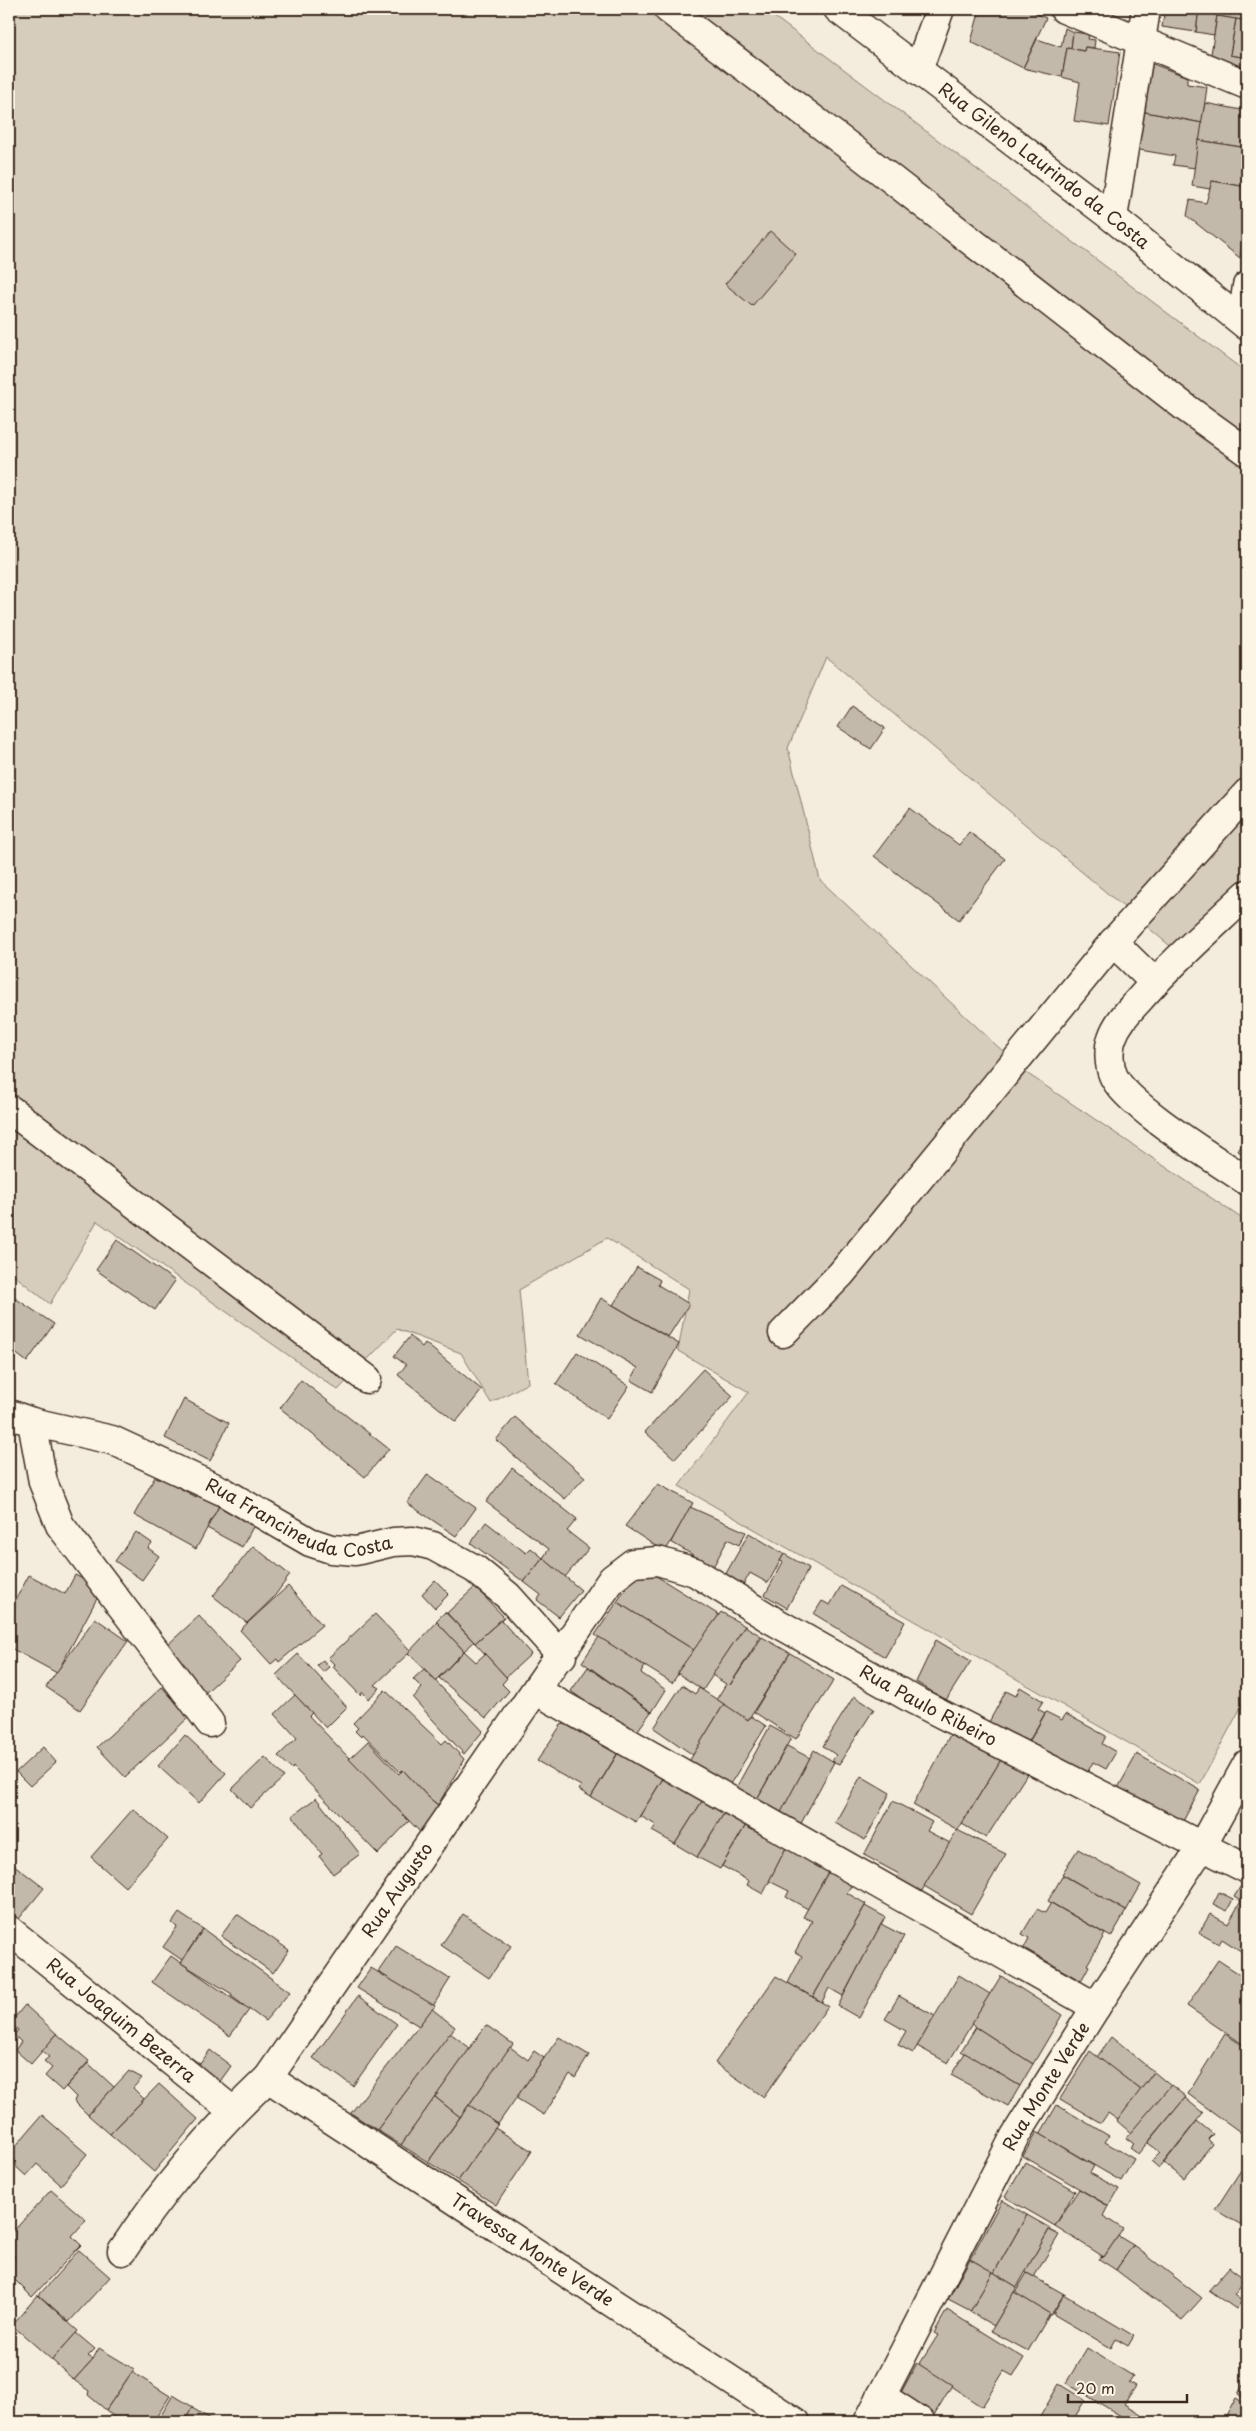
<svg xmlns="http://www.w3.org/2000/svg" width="1256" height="2431" font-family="'Playpen Sans',sans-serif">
<rect width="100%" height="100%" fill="#f4eddd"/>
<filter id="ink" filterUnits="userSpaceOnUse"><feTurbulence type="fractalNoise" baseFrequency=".02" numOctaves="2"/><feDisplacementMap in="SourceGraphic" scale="10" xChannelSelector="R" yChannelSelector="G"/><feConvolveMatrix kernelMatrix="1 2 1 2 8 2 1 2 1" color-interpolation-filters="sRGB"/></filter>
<g filter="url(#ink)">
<!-- green -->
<path fill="#d6cdbd" stroke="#887c6e" d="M9,9h755l483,364v509l-65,74 -356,-299 -38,91 32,132 205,192 222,150v474l-47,88 -521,-298 70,-94 -71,-41 11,-62 -82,-51 -88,52 9,93 -37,20 -30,-50 -64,-24 -59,61 -241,-169 -47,83 -41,-33z"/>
<!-- building -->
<g fill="#c3b9aa" stroke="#3b2a1e">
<path d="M980,9h47l19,9 -23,50 -52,-26z"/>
<path d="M1165,9h34l-3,23 -34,-5z"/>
<path d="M1199,9h19l-4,26 -18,-3z"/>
<path d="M1218,9h29v12l-30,-5z"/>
<path d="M1217,16l19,3 -6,36 17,3v11l-36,-15z"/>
<path d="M1236,19l11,2v37l-17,-3z"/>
<path d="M1065,28l8,4 -2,17 -4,-1 -5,29 -39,-9 14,-29 24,8z"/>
<path d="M1073,32l16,2 -1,5 7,1 -1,8 -9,-1 -1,4 -13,-2z"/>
<path d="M1085,47l35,5 -11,74 -35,-5 6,-39 -18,-5 5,-29 17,3z"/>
<path d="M1148,62l39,15v7l20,3 -5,36 -62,-12z"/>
<path d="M1205,103l42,8v37l-49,-8z"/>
<path d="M1140,111l62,12 -7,45 -22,-3 2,-9 -41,-7z"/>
<path d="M1198,140l49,8v39l-35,-6 -2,8 -18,-3z"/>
<path d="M1212,181l35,6v24l-7,47 -53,-42 3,-16 16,3z"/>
<path d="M770,231l26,23 -44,52 -27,-22z"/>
<path d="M852,706l33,22 -14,21 -33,-22z"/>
<path d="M910,808l49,37 10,-13 36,27 -46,61 -85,-64z"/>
<path d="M1247,1137v20l-9,-6z"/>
<path d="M117,1240l58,41 -20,29 -59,-40z"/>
<path d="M637,1267l23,13 -2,5 31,19 -21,33 -55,-32z"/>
<path d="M9,1294l45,30 -27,38 -18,-14z"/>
<path d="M601,1298l78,46 -27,48 -21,-12 7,-12 -58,-34z"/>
<path d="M410,1336l12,11 3,-4 57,47 -26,32 -58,-47 8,-10 -12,-9z"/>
<path d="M577,1352l52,34 -22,33 -51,-35z"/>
<path d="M703,1369l30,27 -58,63 -30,-27z"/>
<path d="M301,1380l88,69 -24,28 -85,-69z"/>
<path d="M184,1399l45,24 -19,38 -45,-23z"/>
<path d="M515,1417l70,60 -20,22 -69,-59z"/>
<path d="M512,1468l65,51 -10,12 22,17 -24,29 -22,-19 6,-9 -63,-47z"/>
<path d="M428,1474l48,34 -20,28 -49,-33z"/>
<path d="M156,1475l40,22 3,-4 21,11 -24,45 -62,-34z"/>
<path d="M658,1484l35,19 -28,49 -40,-26z"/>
<path d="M224,1497l35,19 -17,31 -35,-19z"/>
<path d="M690,1507l56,25 -7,13 -11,-6 -15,28 -42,-25z"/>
<path d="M486,1522l40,31 5,-5 12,10 -19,24 -53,-39z"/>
<path d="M136,1532l16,11 -4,5 11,8 -17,24 -27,-19z"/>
<path d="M749,1533l35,21 -16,29 -18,-10 -8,14 -18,-10z"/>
<path d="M253,1546l37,29 -17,23 -26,25 -34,-27z"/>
<path d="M784,1554l25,14 -22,40 -22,-13 18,-33 -3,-1z"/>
<path d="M543,1558l38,32 -22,27 -22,-17 4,-5 -17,-13z"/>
<path d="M640,1566l79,49 -25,35 -77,-48z"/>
<path d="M29,1575l36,19 10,-19 27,14 -45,84 -48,-26v-35z"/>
<path d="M435,1580l14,14 -14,14 -13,-14z"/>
<path d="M288,1586l34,39 -43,37 -2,-3 -6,5 -31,-34z"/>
<path d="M841,1586l64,36 -20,35 -71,-43 8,-13 8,4z"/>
<path d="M475,1587l29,30 -29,26 -28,-30z"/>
<path d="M617,1602l77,48 -22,33 -77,-48z"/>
<path d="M445,1612l29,30 -10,9 -28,-30z"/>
<path d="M721,1612l24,14 -42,64 -26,-17z"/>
<path d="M375,1614l36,37 -36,34 5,3 -12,11 -5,-7 -3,3 -27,-28 2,-2 -7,-7z"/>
<path d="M199,1616l41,45 -35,32 -41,-45z"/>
<path d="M95,1618l33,23 -48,69 -34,-23z"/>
<path d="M501,1620l30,34 -25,23 -31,-34z"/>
<path d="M437,1622l27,29 -28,29 -28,-27z"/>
<path d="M745,1626l16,10 -31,49 32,-48 28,16 -42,67 -32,-20 10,-16 -14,-9z"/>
<path d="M599,1637l46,29 -4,7 25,17 -14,22 -70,-50z"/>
<path d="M936,1640l35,21 -25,39 -30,-18z"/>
<path d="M464,1651l12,11 9,-8 22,24 -5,6 7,7 -23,27 -47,-40z"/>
<path d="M790,1653l44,27 -38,59 -42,-27z"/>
<path d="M298,1654l49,53 -21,21 -50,-53z"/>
<path d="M323,1660l6,7 -6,5 -6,-7z"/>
<path d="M588,1667l63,45 -18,25 -62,-46z"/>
<path d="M424,1669l59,62 -19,23 -51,-56 9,-10 -9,-9z"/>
<path d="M682,1685l13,9 4,-6 25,16 -31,51 -39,-27z"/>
<path d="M162,1687l27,30 -64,60 -28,-30z"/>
<path d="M1020,1687l23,14 -5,8 7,4 -17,30 -39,-21 17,-31 10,5z"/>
<path d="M385,1690l57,54 4,-4 18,19 -26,46 -11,-9 -24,-26 -3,2 -37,-38 -2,3 -6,-6 3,-3 -5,-5z"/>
<path d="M295,1695l17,18 -3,3 100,105 -31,33 -85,-87 -1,2 -14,-13 19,-18 -22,-24z"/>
<path d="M854,1696l20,13 -35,55 -7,-3 4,-6 -13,-9z"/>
<path d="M724,1704l24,16 3,-4 15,10 -37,60 -41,-23z"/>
<path d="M1046,1712l16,8 4,-6 40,22 -4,8 14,8 -10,17 -13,-7 -8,15 -57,-33z"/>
<path d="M565,1724l52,30 -26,43 -12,-7 2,-4 -44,-25 24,-36z"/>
<path d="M770,1726l21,12 -39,70 -21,-11z"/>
<path d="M951,1733l50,27 -43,70 -45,-25z"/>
<path d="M185,1735l41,38 -27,30 -41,-37z"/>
<path d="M368,1741l31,33 4,-4 24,26 13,11 -20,25 -71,-73z"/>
<path d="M787,1746l23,12 -33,63 -25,-13z"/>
<path d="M43,1747l13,15 -26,24 -14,-14z"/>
<path d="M620,1750l47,22 -31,50 -45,-25z"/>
<path d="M814,1750l20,12 -36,67 -20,-11z"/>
<path d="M1137,1754l63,36 -23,42 -63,-37z"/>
<path d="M265,1757l19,20 -34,31 -18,-19z"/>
<path d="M1002,1758l25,16 -41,64 -24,-14z"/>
<path d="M667,1772l39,23 -31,49 -23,-13 4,-6 -16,-9z"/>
<path d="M861,1776l29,17 -25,47 -30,-17z"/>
<path d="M706,1795l20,15 -29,47 -22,-13z"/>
<path d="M316,1798l44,56 -27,20 -14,-18 3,-2 -30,-38z"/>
<path d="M893,1801l39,21 -5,9 23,12 -30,51 -25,-12 4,-8 -35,-19z"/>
<path d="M133,1809l35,30 -43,48 -34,-30z"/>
<path d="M726,1810l21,13 -27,46 -23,-12z"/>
<path d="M746,1825l40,23 -23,46 -16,-9 2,-4 -27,-15z"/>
<path d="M957,1830l49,24 -35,60 -47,-28z"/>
<path d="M788,1844l42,24 -22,41 -22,-12 3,-6 -20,-10z"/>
<path d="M1078,1849l63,36 -15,26 -64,-37z"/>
<path d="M9,1861l35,27 -26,32 -9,-7z"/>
<path d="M831,1867l23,13 -7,13 19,11 -53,93 -25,-14 14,-27 -7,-4 17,-31 -9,-4z"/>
<path d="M1063,1875l63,36 -15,26 -63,-36z"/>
<path d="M1240,1887l7,5v63l-25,-16 -3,5 -20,-11 11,-19 18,10 13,-23 -7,-4z"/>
<path d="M1219,1892l14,7 -6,12 -14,-7z"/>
<path d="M1051,1903l54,31 -18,31 2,1 -8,15 -57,-33 5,-10 -7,-4 15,-25 8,4z"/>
<path d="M865,1906l20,11 -42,79 -14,-8 -7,14 -9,-5z"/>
<path d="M179,1913l24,16 -21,31 -19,-13 14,-20 -5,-4z"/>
<path d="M237,1914l52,36 -16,23 -52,-37z"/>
<path d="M463,1914l48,32 -22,32 -48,-33z"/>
<path d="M881,1924l23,12 -45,82 -21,-12z"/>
<path d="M203,1929l87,63 -25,29 -34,-25 1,-2 -51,-31z"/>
<path d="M396,1946l54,33 -17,27 -55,-34z"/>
<path d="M171,1956l78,54 -19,26 -78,-54z"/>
<path d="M1218,1960l29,19v68l-60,-41z"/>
<path d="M371,1968l64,38 -16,20 -62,-38z"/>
<path d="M959,1975l31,19 -42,69 -31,-17z"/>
<path d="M776,1976l52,30 -64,91 -49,-34z"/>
<path d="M1001,1976l61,39 -29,49 -62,-40z"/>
<path d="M358,1996l39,28 -44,62 -40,-28z"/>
<path d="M899,1996l36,20 -22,37 -15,-8 8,-14 -21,-12z"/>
<path d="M25,2005l32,29 -26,30 -16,-14 6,-8 -7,-7 4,-5 -8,-7z"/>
<path d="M432,2009l23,18 -78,103 -26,-17z"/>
<path d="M486,2025l27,19 -53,73 -25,-20z"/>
<path d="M976,2027l57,37 -13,22 -59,-35z"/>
<path d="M450,2033l20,15 -69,97 -24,-15z"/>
<path d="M57,2034l32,27 -27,30 -17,-15 7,-8 -8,-7 5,-4 -7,-6z"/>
<path d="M1225,2034l22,14v89l-59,-43z"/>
<path d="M559,2037l30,18 -14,23 -5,-4 -26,41 -28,-17z"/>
<path d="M1111,2037l43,35 -13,18 -44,-33z"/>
<path d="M510,2047l18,13 6,-9 10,7 -46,66 -29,-19z"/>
<path d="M210,2050l21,16 -15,21 -32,-24 5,-7 11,8z"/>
<path d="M1090,2051l51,39 -23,30 -10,-7 -7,10 -41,-24z"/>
<path d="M965,2053l55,33 -12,20 -57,-31z"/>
<path d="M88,2063l26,24 -26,28 -14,-14 2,-4 -10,-10z"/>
<path d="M129,2071l13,7 -9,10 11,11 -34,35 -22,-19z"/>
<path d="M1154,2072l17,14 -40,47 -14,-12z"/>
<path d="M159,2084l39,35 -44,53 -44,-38z"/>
<path d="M1171,2085l15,12 -48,57 -8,-6 4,-4 -8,-6z"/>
<path d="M435,2097l25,20 -32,45 -27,-17z"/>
<path d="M1185,2098l18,15 -44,55 -8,-7 9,-9 -12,-9z"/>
<path d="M469,2105l29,19 -40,57 -30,-19z"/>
<path d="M1057,2105l52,31 -4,6 29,17 -13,22 -81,-47z"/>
<path d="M42,2115l45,39 -26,31 -24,-21 -11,12 -17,-16v-6z"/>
<path d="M1197,2121l16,13 -5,5 4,5 -28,35 -20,-16z"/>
<path d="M495,2128l37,23 -36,54 -38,-24z"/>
<path d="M1037,2132l57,34 -4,7 29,16 -10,17 -86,-50z"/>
<path d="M1025,2162l50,29 -20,35 -50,-29z"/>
<path d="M1243,2167l4,2v59l-32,-18z"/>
<path d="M1079,2189l29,17 -5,10 20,13 -19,28 -49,-31z"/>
<path d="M51,2190l35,30 -14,16 9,9 -49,52 -23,-23 5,-8 -4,-4 5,-5 -6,-5v-16z"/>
<path d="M1002,2200l25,15 -33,58 -24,-14z"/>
<path d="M1027,2215l23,13 -33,59 -23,-14z"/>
<path d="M1049,2230l10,5 -25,42 -9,-5z"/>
<path d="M1118,2236l15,9 -17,25 -17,-11 2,-3 3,1z"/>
<path d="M1133,2245l69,53 -20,22 -66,-50z"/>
<path d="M79,2250l31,27 -41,45 -30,-27z"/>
<path d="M970,2259l23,13 -22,39 -23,-12z"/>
<path d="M1229,2267l17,13 -12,15 8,6 -6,8 -27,-19z"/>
<path d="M993,2272l24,15 -23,39 -24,-14z"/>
<path d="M1027,2273l37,21 -13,21 -36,-22z"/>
<path d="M1014,2292l36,22 -22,37 -37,-20z"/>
<path d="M1064,2294l70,42 -6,10 -12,-7 -5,9 -58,-34z"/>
<path d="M38,2295l40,36 -26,29 -40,-35z"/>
<path d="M947,2310l77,48 -11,18 -9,-5 -22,36 -63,-42 19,-30 -4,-2z"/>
<path d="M76,2333l19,16 -7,7 5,3 -19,21 -22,-20z"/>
<path d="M99,2348l35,21 -28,41 -18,-15 1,-4 -15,-11 19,-21z"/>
<path d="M1087,2348l46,28 -4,6 7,4 -12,18 17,10 -5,8h-5l-65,-39z"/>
<path d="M917,2363l35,22 -21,35 -34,-20z"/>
<path d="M132,2372l38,24 -17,26h-33l-14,-12z"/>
<path d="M1245,2382l2,1v17l-9,-6z"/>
<path d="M1059,2384l26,16 -13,22h-35z"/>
<path d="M173,2395l20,12 -9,15h-27z"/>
<path d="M1236,2398l11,7v17h-24z"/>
<path d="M192,2408l24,14h-32z"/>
</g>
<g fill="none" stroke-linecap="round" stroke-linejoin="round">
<!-- minor casing -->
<g stroke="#3b2a1e" stroke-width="31">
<g id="minor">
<path d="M668,9l186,141 332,258 61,44"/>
<path id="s1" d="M838,9l275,209 134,108"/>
<path d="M1064,9l183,76"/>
<path d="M918,70l22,-61"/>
<path d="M1113,218l33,-209"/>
<path d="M1242,321l5,-35"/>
<path d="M1247,894c-37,35 -76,69 -109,107 -10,11 -21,22 -26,37 -4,11 -3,27 1,37 12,30 105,86 134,106"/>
<path d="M1113,942l41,40"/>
<path d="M9,1109l358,270"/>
<path d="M783,1333l58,-59 272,-332 134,-149"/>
<path id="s2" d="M9,1414l23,8 80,18 110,51 88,51 21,7 25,2 37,-9 20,-1 20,5 42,23 33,27 54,60"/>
<path d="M32,1422l11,60 17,43 150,198"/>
<path d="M537,1691l559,316"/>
<path id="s3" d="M9,1930l224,181"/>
<path id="s4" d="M268,2078l527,344"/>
<path id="s5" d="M122,2251c42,-64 91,-121 146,-173l344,-499 21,-16 25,-2 37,11 77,48 142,80 333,169"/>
<path d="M881,2396l40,26"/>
<path id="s6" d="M868,2422l147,-286 81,-129 106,-161 45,-82"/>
</g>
</g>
<!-- minor -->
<use href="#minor" stroke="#fcf5e5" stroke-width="28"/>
</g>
</g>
<g text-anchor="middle" stroke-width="4" stroke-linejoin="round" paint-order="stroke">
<!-- street labels -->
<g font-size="18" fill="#3b2a1e" stroke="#fcf5e5">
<text dy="6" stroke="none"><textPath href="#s1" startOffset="259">Rua Gileno Laurindo da Costa</textPath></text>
<text dy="6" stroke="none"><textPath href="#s2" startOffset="312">Rua Francineuda Costa</textPath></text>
<text dy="6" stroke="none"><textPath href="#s5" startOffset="1192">Rua Paulo Ribeiro</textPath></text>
<text dy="6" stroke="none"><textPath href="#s5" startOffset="455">Rua Augusto</textPath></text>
<text dy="6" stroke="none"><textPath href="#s3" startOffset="144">Rua Joaquim Bezerra</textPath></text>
<text dy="6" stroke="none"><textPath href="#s6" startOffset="380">Rua Monte Verde</textPath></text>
<text dy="6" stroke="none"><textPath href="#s4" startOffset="315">Travessa Monte Verde</textPath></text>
</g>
</g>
<!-- margin -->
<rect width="1256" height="2431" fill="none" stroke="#fcf5e5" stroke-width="30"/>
<rect x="15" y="15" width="1226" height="2401" fill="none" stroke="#3b2a1e" stroke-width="2" filter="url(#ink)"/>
<!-- scale -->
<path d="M1068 2394v8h119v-8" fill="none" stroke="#3b2a1e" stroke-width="2.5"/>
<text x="1076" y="2394" font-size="15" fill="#3b2a1e" stroke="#fcf5e5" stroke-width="4" paint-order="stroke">20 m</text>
</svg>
